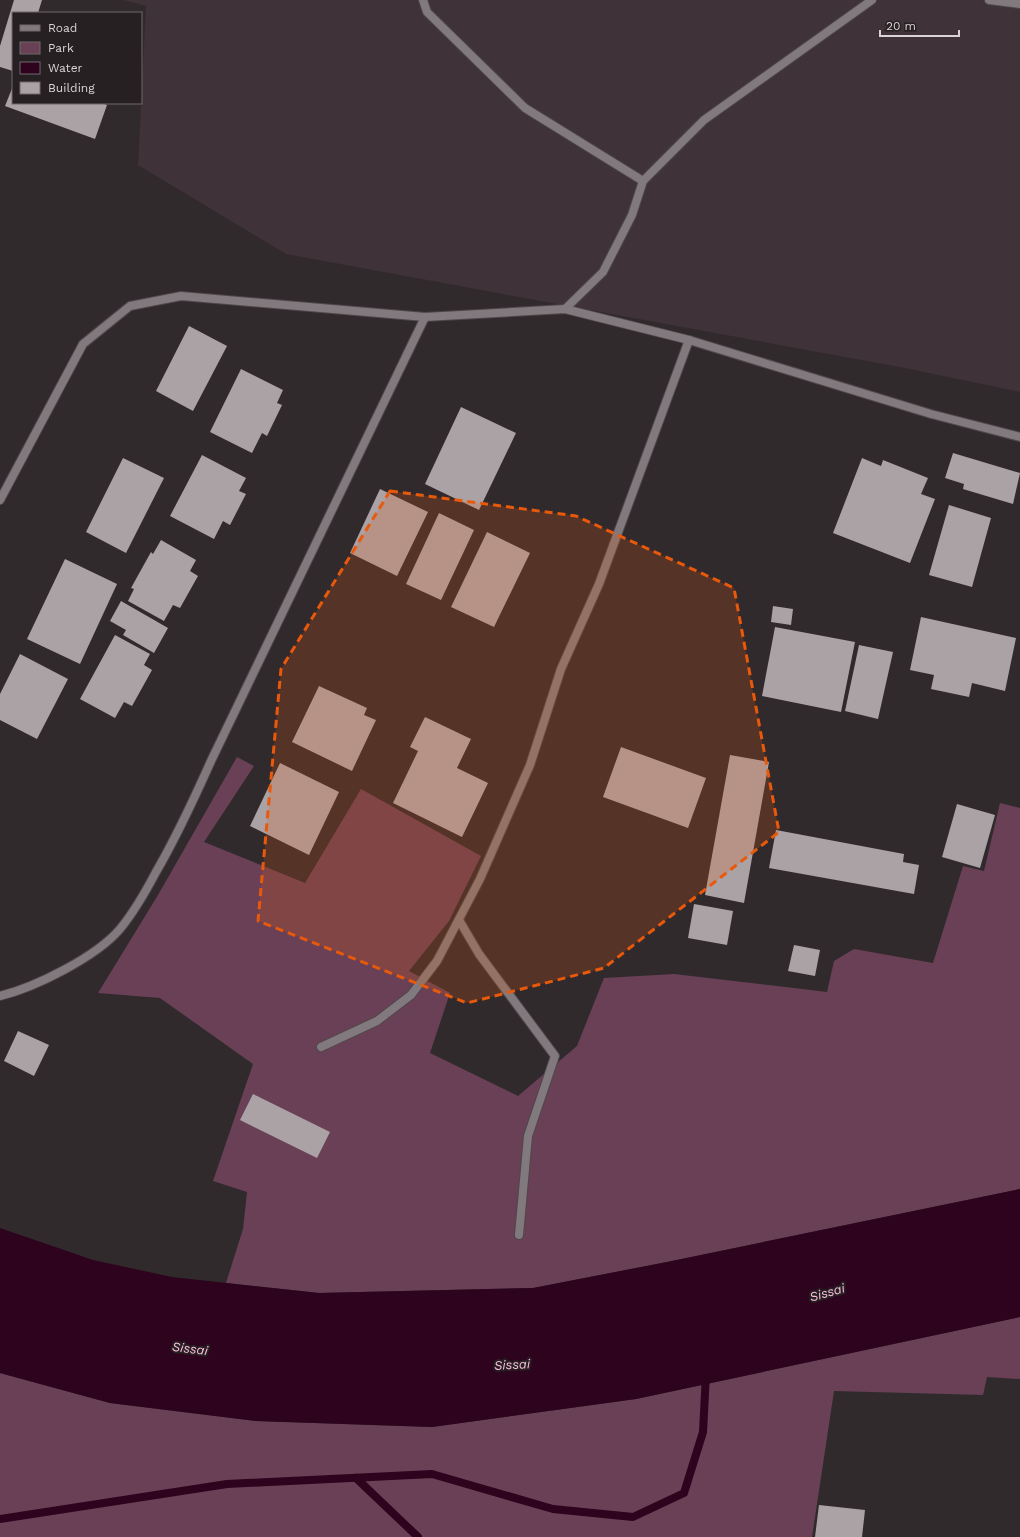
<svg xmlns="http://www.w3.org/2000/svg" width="1020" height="1537" font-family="'Work Sans',sans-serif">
<rect width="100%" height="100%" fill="#312a2d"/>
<!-- built -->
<path fill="#3f3238" d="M123,0h897v392l-115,-24 -619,-114 -148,-89 8,-159z"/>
<!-- green -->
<g fill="#694055">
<path d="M237,757l17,9 -50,76 101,41 56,-94 120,67 -32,65 -40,50 41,22 -20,60 88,43 59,-50 27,-68 70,-4 153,18 7,-31 20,-12 79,14 30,-97 21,5 16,-68 20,5v381l-353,73 -134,26 -214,5 -93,-10 17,-54 4,-37 -34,-11 40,-117 -93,-66 -62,-5 60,-98z"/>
<path d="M1020,1317v62l-33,-2 -4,18 -149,-4 -22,146h-812v-164l110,30 146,18 176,6 204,-28z"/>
</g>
<!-- water -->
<path fill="#2e031e" d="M1020,1189v128l-384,82 -204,28 -176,-6 -146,-18 -110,-30v-145l93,32 79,17 147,16 214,-5 134,-26z"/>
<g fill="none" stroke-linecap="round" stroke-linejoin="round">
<!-- stream -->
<g stroke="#2e031e" stroke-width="8">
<path d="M356,1478l62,59"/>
<path d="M0,1519l227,-35 205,-10 121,35 80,8 51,-24 19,-61 3,-58"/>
</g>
</g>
<!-- building -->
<g fill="#aba2a6">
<path d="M14,0h28l-4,13h-25v58l-13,-4v-21z"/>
<path d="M13,86v17h89l5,2 -12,34 -90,-33z"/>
<path d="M189,326l38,20 -34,65 -37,-20z"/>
<path d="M241,369l42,21 -6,13 5,2 -15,31 -5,-3 -10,20 -42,-21z"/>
<path d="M461,407l55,26 -37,77 -54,-26z"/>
<path d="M953,453l67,20 -7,31 -50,-15 1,-5 -19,-6z"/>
<path d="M202,455l44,23 -7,13 7,3 -16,31 -7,-4 -9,18 -44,-23z"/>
<path d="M123,458l41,20 -38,75 -40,-21z"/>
<path d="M862,458l19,8 2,-6 45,18 -7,16 14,5 -25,64 -77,-30z"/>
<path d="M380,489l48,23 -31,64 -47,-23z"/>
<path d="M949,505l42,13 -19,69 -43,-12z"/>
<path d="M439,513l35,17 -33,70 -35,-16z"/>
<path d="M487,532l43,21 -36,74 -43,-20z"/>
<path d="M161,540l35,20 -6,11 8,5 -18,32 -7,-3 -9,16 -36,-20 6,-12 -3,-1 20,-36 2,2z"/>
<path d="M65,559l52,25 -37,80 -53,-25z"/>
<path d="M121,601l47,27 -14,25 -31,-18 3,-5 -16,-9z"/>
<path d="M773,606l20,3 -2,16 -20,-3z"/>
<path d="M921,617l95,21 -11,53 -33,-8 -3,14 -38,-8 3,-14 -24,-5z"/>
<path d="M775,627l80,15 -14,70 -79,-16z"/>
<path d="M115,635l35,19 -6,11 8,5 -20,36 -8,-4 -9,16 -35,-19z"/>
<path d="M859,645l34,7 -15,67 -33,-8z"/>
<path d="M20,654l48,25 -31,60 -37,-19v-26z"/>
<path d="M319,686l48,22 -3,7 12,5 -24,51 -60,-29z"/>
<path d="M425,717l46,22 -14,29 31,15 -26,54 -69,-34 25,-52 -8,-4z"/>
<path d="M621,747l85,31 -18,50 -85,-31z"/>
<path d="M730,755l39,7 -25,141 -39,-8z"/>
<path d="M280,763l59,29 -30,63 -59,-29z"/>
<path d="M957,804l38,11 -15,53 -38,-11z"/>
<path d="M776,830l128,24 -1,8 16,3 -5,29 -145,-26z"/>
<path d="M694,904l39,7 -6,34 -39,-7z"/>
<path d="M794,945l26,5 -5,26 -27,-5z"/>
<path d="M18,1031l31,14 -15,31 -30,-15z"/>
<path d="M253,1094l77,38 -13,26 -77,-38z"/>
<path d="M819,1505l46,5 -3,27h-47z"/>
</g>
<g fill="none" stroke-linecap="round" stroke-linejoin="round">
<!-- lane casing -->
<g stroke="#4e484b" stroke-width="10">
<g id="lane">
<path d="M423,0l4,12 98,96 118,73"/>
<path d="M989,0l31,4"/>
<path d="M565,309l38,-37 29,-57 11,-34 61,-61 168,-120"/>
</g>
</g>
<!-- street casing -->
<g stroke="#4e484b" stroke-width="10">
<g id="street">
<path d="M0,500l83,-156 47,-38 51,-10 244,21 140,-8 124,31"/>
<path d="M459,920l20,34 76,102 -27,80 -9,99"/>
<path d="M0,996c36,-9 96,-39 120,-67 14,-17 26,-38 36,-57 21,-36 38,-73 55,-111l214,-444"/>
<path d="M321,1047l56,-26 34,-26 26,-34 43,-82 50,-114 31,-96 38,-85 90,-244 242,74 89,23"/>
</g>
</g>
<!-- lane -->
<use href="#lane" stroke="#81797d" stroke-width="8"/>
<!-- street -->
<use href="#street" stroke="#81797d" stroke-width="8"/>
</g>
<!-- marked area -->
<path fill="#e8590c" fill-opacity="0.2" stroke="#e8590c" stroke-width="3" stroke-dasharray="8 5" stroke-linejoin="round" d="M390,491l186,25 158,72 45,244 -175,136 -137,35 -209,-82 23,-252z"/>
<g text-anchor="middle" stroke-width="4" stroke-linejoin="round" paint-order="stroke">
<!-- water labels -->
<g font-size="13" font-style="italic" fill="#febdde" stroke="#272023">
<text transform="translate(827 1292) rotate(-16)" y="5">Sissai</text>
<text transform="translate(190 1348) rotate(7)" y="5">Sissai</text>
<text transform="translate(512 1364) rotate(-3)" y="5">Sissai</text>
</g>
</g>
<!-- legend -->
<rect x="12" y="12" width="130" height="92" fill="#272023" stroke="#6e686a"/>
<rect x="20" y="25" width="20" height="6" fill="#81797d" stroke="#6e686a"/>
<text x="48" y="32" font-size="12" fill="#d8d3d5">Road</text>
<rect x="20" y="42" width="20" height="12" fill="#694055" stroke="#6e686a"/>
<text x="48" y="52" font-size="12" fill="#d8d3d5">Park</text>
<rect x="20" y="62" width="20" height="12" fill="#2e031e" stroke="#6e686a"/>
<text x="48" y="72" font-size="12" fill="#d8d3d5">Water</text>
<rect x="20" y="82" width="20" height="12" fill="#aba2a6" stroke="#6e686a"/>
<text x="48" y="92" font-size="12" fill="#d8d3d5">Building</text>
<!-- scale -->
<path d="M880 30v6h79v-6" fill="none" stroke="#d8d3d5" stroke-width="2"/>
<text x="886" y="30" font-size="12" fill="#d8d3d5" stroke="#272023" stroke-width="3" paint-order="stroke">20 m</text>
</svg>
